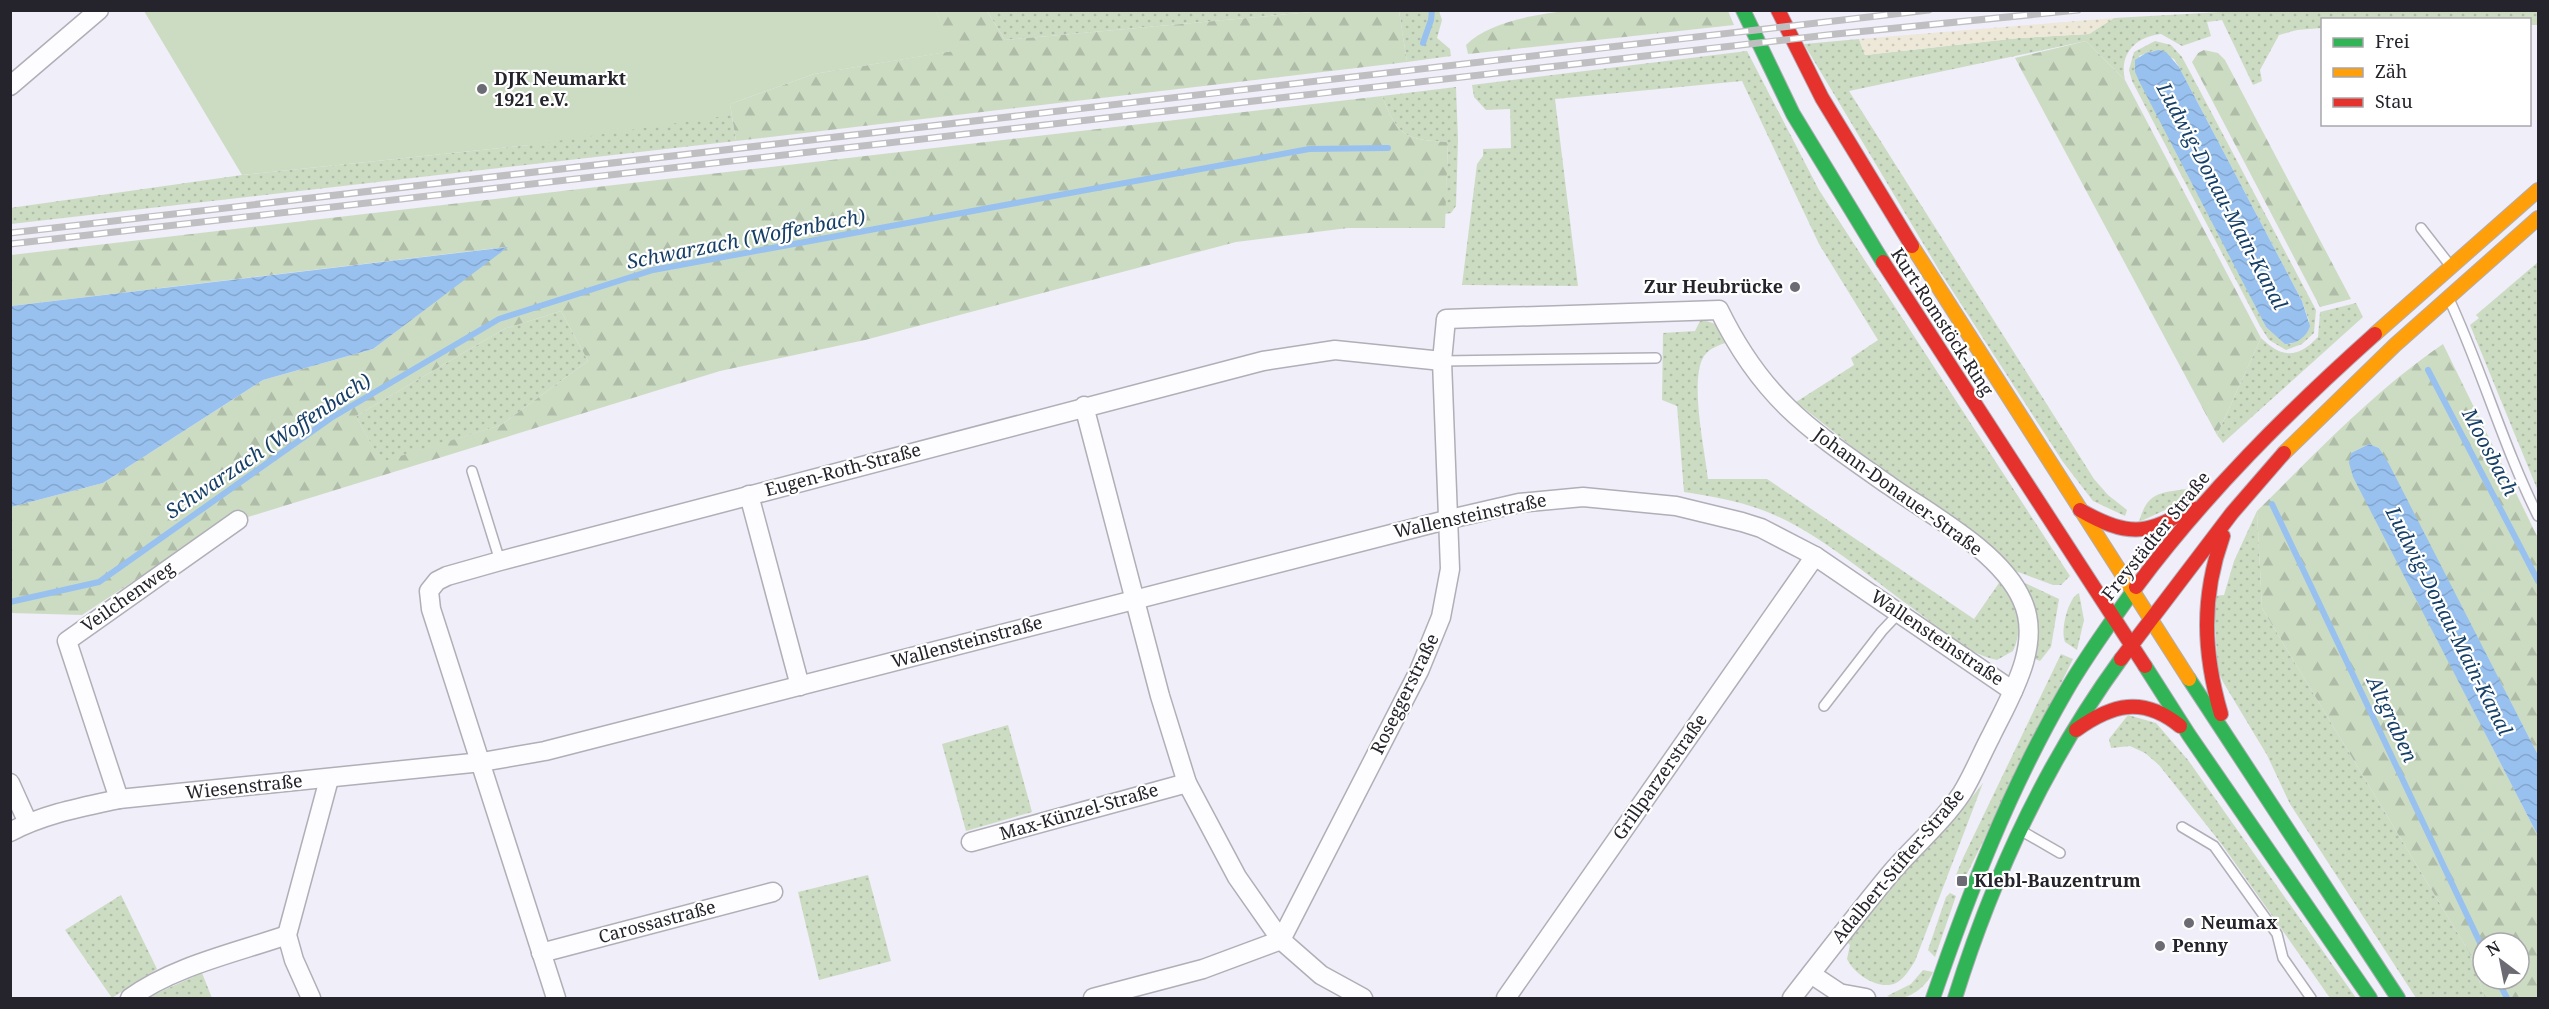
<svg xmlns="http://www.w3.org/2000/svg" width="2549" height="1009" font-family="'Noto Serif',serif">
<defs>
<pattern id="green-dots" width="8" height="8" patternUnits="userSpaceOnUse" patternTransform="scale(1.5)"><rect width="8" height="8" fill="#ccdcc3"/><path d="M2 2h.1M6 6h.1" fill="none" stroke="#afbda8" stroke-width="1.8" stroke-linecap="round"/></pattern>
<pattern id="forest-firs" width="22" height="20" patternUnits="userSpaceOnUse" patternTransform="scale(1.5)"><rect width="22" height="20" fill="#ccdcc3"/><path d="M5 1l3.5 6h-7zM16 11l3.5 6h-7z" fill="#afbda8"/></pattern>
<pattern id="sand-dots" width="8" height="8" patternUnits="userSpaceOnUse" patternTransform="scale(1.5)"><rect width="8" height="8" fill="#eee8d9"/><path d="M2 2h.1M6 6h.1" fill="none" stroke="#ccc7ba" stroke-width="1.8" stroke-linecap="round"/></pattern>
<pattern id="water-waves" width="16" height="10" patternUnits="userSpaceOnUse" patternTransform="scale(1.5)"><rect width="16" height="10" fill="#98c1f0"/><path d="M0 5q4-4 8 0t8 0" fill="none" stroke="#83a6ce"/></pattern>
</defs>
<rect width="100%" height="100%" fill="#f0eef9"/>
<!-- green -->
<g fill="url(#green-dots)" fill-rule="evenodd">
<path d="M2257,10l281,1v14h-8v-5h-208v8l-25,2 -18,5 -19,35 2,11 -9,4 -31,-65 -15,2 4,14 -29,10 -21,-12c-26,3 -42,20 -36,46l-39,-39 -237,50 245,388 14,16 19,15 -2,6 -32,-15 -30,-39 -124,-192 -135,-226 55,-5 6,16 154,-17 70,-4 25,-16z"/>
<path d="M936,11l-206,93 6,37 -725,83 -1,-16 232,-33 287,-30z"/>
<path d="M987,11h336l-318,29z"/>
<path d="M1399,11h40l3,9 -5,18 13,11 1,7 -44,6z"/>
<path d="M2155,41l16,4 11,12 134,253 -2,23 -12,11 -16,6 -17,-10 -9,-14 -128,-245 -3,-11 5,-18zM2153,51l21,8 5,8 123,234 7,20c-5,12 -6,18 -19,23l-24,-17 -5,-10 -59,-117 -63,-144z"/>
<path d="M1747,51l72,139 251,386 -9,9h-8l-40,-15 -29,-29 -130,-93 -58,-46 58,-37 -3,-7 27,-18 -59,-96 -77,-163 -187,18 23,187 -116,-1 15,-121 6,-8v-7l28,-1 -1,-39 -24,1 -12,-13 -2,-12z"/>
<path d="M1456,87l2,53 -2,66 -5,7 -6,1 3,-72c-43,-2 -50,-6 -66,-46z"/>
<path d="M2538,262v229l-68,-166 9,-7 -3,-3z"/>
<path d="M2356,303l7,14 -140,126 -6,-8 44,-97c21,20 36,21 57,-1l2,-25z"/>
<path d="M561,311l27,50 -87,64 -120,38 -25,-47 148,-87z"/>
<path d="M1701,319l17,6 10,17c-9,3 -18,6 -24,14 -15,24 1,94 4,123h59l207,140 27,-39c16,22 24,45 12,71l-16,9c-32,-7 -60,-34 -86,-53 -46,-33 -93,-75 -146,-96 -26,-10 -54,-15 -81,-19l-7,-86 -15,-6 1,-67 32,-2z"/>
<path d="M2200,485l-13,15 -48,22c10,-38 30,-26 61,-37z"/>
<path d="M2257,511l5,97 207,344 16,46h-69l-126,-194 -23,-49 -44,-73 -5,-11 -5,-75 11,-1 10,-34z"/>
<path d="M2025,583l34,16 -8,48 -11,14 -7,-3 -10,-73z"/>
<path d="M2079,593l5,27 -7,30 -12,-8c-5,-12 3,-44 14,-49z"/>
<path d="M2061,654l12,5 -110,223 -5,-2 -2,-5 7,-17z"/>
<path d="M2128,715l28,8 32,37 168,238h-26l-107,-152 -64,-81 -14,-12 -15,-7 -19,2 -2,-9z"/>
<path d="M1008,725l24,87 -66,19 -24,-87z"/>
<path d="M1983,783l-68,178c-5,8 -11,18 -19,22 -17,8 -42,-9 -49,-24l3,-14 -3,-3c35,-60 95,-103 136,-159z"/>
<path d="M868,875l23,86 -72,19 -21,-88z"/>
<path d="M1950,893l6,3 -21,61 -7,-7 18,-53z"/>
<path d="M121,895l36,74 -45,29 -47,-68z"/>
<path d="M1923,970l10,2c-7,16 -28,32 -46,24l24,-12z"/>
<path d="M202,973l10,25h-66z"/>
</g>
<!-- forest -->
<g fill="url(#forest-firs)" fill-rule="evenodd">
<path d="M936,11h51l18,29 318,-29h76l8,51 -671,79 -6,-37 84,-30 138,-23z"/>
<path d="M1567,11h161l6,14 -266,29 -2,-9c22,-23 71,-31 101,-34z"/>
<path d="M2086,41l39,39 136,258 -44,97 -202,-377z"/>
<path d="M2204,50l14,3 7,7 126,239 -31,8 -128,-245 6,-9z"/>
<path d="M1382,96c16,40 23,44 66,46l-3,86h-97l-112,14 -371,98 -145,31 -504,156 -134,88 -71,-2v-106l92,-24 160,-103 110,-31 133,-102 -495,59v-51zM561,311l27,50 -87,64 -120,37 -25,-46 148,-87z"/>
<path d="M2443,344l95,194v217l-159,-307 -10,-4 -18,9 3,24 184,359v162h-53l-16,-46 -207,-344 -5,-97c59,-58 117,-120 186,-167zM2483,943h36v36h-36z"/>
</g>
<!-- sand -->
<path fill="url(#sand-dots)" d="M2114,18l-25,16 -70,4 -154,17 -6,-16z"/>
<!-- pitch -->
<path fill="#ccdcc3" d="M144,11h792l17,40 -139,23 -84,30 1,11 -201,30 -288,30z"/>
<!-- water -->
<g fill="url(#water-waves)">
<path d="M2159,50l7,2 13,15 123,234 8,25c-3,11 -14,18 -25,18l-19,-17 -126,-244 -5,-11v-12l11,-7z"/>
<path d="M508,247l-135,102 -110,31 -160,103 -92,24v-201z"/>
<path d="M2369,444l10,4 10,16 149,291v81l-185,-359 -4,-14 2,-10z"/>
</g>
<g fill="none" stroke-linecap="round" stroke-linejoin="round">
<!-- stream -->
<g stroke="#98c1f0" stroke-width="6">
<path d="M1423,43l8,-23 1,-10"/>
<path d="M2428,370l110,211"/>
<path d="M2272,504l211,445"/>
<path d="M10,602l89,-20 232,-164 168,-99 154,-49 656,-121 79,-1"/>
<path d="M2497,979l10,19"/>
</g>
<!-- lane casing -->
<g stroke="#b0aeb7" stroke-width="12">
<g id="lane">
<path d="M2421,228l28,36"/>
<path d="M2449,299c33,71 54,147 89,217"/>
<path d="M1442,361l214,-3"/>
<path d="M472,471l28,90"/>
<path d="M1824,706l58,-75 17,-18"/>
<path d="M2182,827l32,19 63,88 6,24 28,40"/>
<path d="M2020,830l40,23"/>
</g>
</g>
<!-- street casing -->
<g stroke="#b0aeb7" stroke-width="21">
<g id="street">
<path d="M10,86l89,-76"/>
<path d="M1084,406l76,290 27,87 50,94 44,63 40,35 42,23"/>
<path d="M749,495l51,191"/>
<path d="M10,783l18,40"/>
<path d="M119,799l-52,-158 171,-121"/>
<path d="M10,832c34,-18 72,-25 109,-33l363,-37 63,-11 905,-232 69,-16 64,-6 93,9 66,16 19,6 54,28 198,135"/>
<path d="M971,842l216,-59"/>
<path d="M541,953l232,-61"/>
<path d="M1811,974l36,24"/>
<path d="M1844,994l22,4"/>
<path d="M130,998c44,-32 105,-45 157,-63"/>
<path d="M311,998l-17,-38 -7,-25 42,-156"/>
<path d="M556,998l-125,-389 -2,-18 8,-10 10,-5 53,-15 763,-200 72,-11 107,11"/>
<path d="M1093,998l110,-29 78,-29 138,-269 22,-54 9,-48 -8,-208 4,-42 273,-9c44,90 91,120 171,176 41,29 111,66 132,114 21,45 -12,97 -31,136 -10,19 -18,39 -29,57 -20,30 -49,54 -72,81 -34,41 -66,83 -98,124"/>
<path d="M1506,998l309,-442"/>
</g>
</g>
<!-- fast casing -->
<g stroke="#b0aeb7" stroke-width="16">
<g id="fast">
<path d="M1743,10l50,104 90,148"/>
<path d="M2145,666l44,69 181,263"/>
<path d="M2189,679l209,319"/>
<path d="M1933,998c36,-105 76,-208 132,-305 21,-37 46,-71 71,-106"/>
<path d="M1955,998c38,-122 91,-236 166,-339"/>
</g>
</g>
<!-- slow casing -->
<g stroke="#b0aeb7" stroke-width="16">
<g id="slow">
<path d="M1912,246l277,433"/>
<path d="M2375,334l163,-144"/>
<path d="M2284,453l111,-108 143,-127"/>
</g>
</g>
<!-- jam casing -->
<g stroke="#b0aeb7" stroke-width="16">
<g id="jam">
<path d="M1778,10l44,88 90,148"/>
<path d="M1883,262l262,404"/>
<path d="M2080,510c45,26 68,27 111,-3"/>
<path d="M2136,587c69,-93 153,-176 239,-253"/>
<path d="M2121,659l111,-146 52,-60"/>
<path d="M2221,714c-18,-62 -20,-117 2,-178"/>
<path d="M2076,730c36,-26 67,-34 104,-4"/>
</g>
</g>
<!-- lane -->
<use href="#lane" stroke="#fdfcfe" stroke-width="9"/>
<!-- street -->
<use href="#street" stroke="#fdfcfe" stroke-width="18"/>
<!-- fast -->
<use href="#fast" stroke="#30b455" stroke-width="14"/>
<!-- slow -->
<use href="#slow" stroke="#ff9f0a" stroke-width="14"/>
<!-- jam -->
<use href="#jam" stroke="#e5322d" stroke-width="14"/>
<!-- rail casing -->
<g stroke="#bfbec1" stroke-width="7">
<g id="rail">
<path d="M10,233l1919,-223"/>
<path d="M10,244l1826,-210 242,-24"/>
</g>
</g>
<!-- rail -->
<use href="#rail" stroke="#fff" stroke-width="4.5" stroke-dasharray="14" stroke-linecap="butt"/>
</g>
<!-- markers -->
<g fill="#6c6b74" stroke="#fff" stroke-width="2">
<circle cx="482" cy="89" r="6"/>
<circle cx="1795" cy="287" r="6"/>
<rect x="1956" y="875" width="12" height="12" rx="3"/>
<circle cx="2189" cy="923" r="6"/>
<circle cx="2160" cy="946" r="6"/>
</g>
<g text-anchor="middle" stroke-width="4.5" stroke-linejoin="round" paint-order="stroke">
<!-- poi labels -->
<g font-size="18" font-weight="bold" fill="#25242c" stroke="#fff" text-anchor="start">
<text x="494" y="85">DJK Neumarkt<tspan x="494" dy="21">1921 e.V.</tspan></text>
<text x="1783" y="293" text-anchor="end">Zur Heubrücke</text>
<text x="1974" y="887">Klebl-Bauzentrum</text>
<text x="2201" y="929">Neumax</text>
<text x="2172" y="952">Penny</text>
</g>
<!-- street labels -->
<g font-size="18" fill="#25242c" stroke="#fff">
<text transform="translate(1942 322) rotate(57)" y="6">Kurt-Romstöck-Ring</text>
<text transform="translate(843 470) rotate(-15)" y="6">Eugen-Roth-Straße</text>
<text transform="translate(1898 492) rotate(36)" y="6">Johann-Donauer-Straße</text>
<text transform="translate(1470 516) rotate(-12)" y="6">Wallensteinstraße</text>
<text transform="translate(2156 536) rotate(-51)" y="6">Freystädter Straße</text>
<text transform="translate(128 597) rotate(-35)" y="6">Veilchenweg</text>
<text transform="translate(1937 638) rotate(34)" y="6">Wallensteinstraße</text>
<text transform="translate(967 642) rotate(-15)" y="6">Wallensteinstraße</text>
<text transform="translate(1405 694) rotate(-64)" y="6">Roseggerstraße</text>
<text transform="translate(1660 777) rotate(-55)" y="6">Grillparzerstraße</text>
<text transform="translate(244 787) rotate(-6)" y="6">Wiesenstraße</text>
<text transform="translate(1079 812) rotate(-16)" y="6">Max-Künzel-Straße</text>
<text transform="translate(1898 866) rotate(-50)" y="6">Adalbert-Stifter-Straße</text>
<text transform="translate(657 922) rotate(-15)" y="6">Carossastraße</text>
</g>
<!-- water labels -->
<g font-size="20" font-style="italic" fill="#163f67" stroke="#fff">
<text transform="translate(2222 196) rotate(62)" y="7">Ludwig-Donau-Main-Kanal</text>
<text transform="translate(746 239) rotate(-11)" y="7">Schwarzach (Woffenbach)</text>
<text transform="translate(268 446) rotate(-34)" y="7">Schwarzach (Woffenbach)</text>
<text transform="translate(2490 452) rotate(62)" y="7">Moosbach</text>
<text transform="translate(2449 621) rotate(63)" y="7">Ludwig-Donau-Main-Kanal</text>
<text transform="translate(2392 719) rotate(65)" y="7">Altgraben</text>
</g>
</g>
<!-- border -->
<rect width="2549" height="1009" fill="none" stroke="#25242c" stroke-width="24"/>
<!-- legend -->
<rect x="2321" y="18" width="210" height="108" fill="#ffffff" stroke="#a8a7ab" stroke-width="1.5"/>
<rect x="2333" y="38" width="30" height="9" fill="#30b455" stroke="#a8a7ab" stroke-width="1.5"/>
<text x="2375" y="48" font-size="18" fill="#25242c">Frei</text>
<rect x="2333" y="68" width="30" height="9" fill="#ff9f0a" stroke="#a8a7ab" stroke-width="1.5"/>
<text x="2375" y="78" font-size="18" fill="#25242c">Zäh</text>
<rect x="2333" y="98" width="30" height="9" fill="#e5322d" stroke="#a8a7ab" stroke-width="1.5"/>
<text x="2375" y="108" font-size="18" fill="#25242c">Stau</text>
<!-- north arrow -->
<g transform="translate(2501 961) rotate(328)"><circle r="28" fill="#ffffff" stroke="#a8a7ab" stroke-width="1.5"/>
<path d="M0-4.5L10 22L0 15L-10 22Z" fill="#6c6b74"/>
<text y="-9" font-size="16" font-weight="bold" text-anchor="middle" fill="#25242c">N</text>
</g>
</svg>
